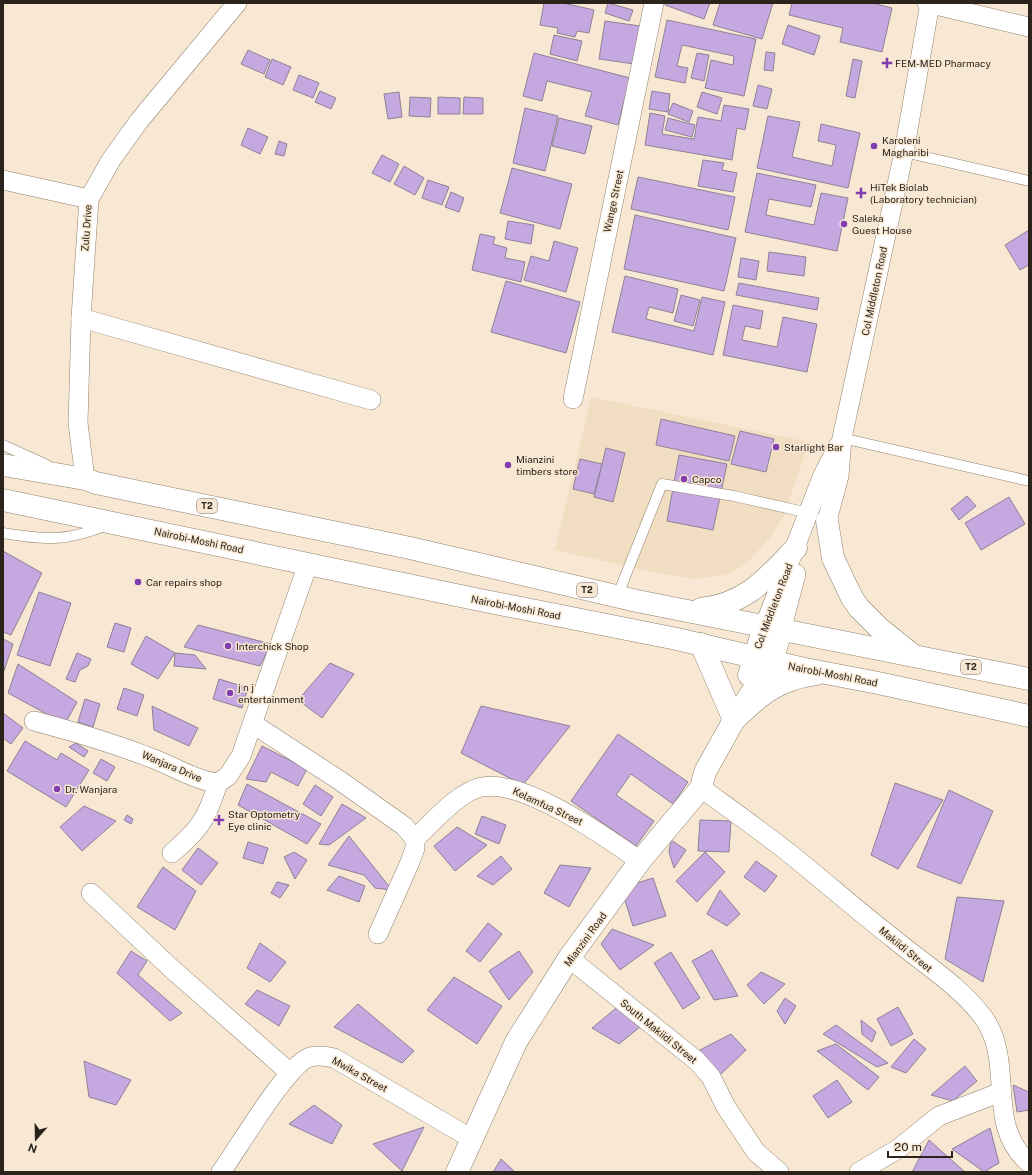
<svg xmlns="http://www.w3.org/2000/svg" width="1032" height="1175" font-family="'Public Sans',sans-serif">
<rect width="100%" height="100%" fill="#f8e8d3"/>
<!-- built -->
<path fill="#f1ddc2" d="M591,397l218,45 -25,74 -15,23 -22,24 -20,12 -33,4 -37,-6 -102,-23z"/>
<!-- building -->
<g fill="#c5a8e0" stroke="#8c8296">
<path d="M544,3h19l31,7 -5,23 -12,-2 -2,6 -18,-4 1,-5 -18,-3z"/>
<path d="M608,3l25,7 -4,11 -24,-8z"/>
<path d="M666,3h44l-6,16 -39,-14z"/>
<path d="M720,3h53l-11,36 -49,-14z"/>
<path d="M792,3h80l20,5 -10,44 -42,-10 3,-14 -54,-13z"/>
<path d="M667,20l89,19 -12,57 -39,-8 6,-28 22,5 1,-9 -52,-11 -5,21 11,2 -3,15 -30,-6z"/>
<path d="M605,21l35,5 -6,38 -35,-5z"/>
<path d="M788,25l32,11 -6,19 -32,-11z"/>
<path d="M554,35l28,6 -5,20 -27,-7z"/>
<path d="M248,50l22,10 -6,14 -23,-10z"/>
<path d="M766,52l9,1 -2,18 -9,-1z"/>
<path d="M534,53l96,25 -12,47 -33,-9 7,-24 -45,-11 -5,20 -19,-5z"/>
<path d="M697,53l12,2 -5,26 -13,-3z"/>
<path d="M272,59l19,8 -8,18 -18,-8z"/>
<path d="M853,59l9,2 -7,37 -9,-2z"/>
<path d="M299,75l20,8 -6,15 -20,-8z"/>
<path d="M758,85l14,4 -5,20 -14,-3z"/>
<path d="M320,91l16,7 -5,11 -16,-7z"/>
<path d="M652,91l18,3 -2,18 -19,-3z"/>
<path d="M399,92l3,25 -14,2 -4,-25z"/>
<path d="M702,92l20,6 -5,16 -20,-7z"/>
<path d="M410,97l21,1 -1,19 -21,-1z"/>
<path d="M438,97l22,1v16h-22z"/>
<path d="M464,97l19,1v16h-20z"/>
<path d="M673,103l20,8 -4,11 -21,-8z"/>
<path d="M724,105l25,4 -4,21 -8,-2 -5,32 -87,-15 5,-32 15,3 -3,18 32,5 4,-22 23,4z"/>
<path d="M525,108l33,8 -13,55 -32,-8z"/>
<path d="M768,116l32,6 -8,35 40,9 4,-21 -18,-4 3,-17 39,9 -12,55 -91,-20z"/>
<path d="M559,118l33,8 -7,28 -33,-8z"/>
<path d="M668,118l27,7 -3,12 -27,-7z"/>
<path d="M248,128l20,9 -8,17 -19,-9z"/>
<path d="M279,141l8,3 -3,12 -9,-2z"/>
<path d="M382,155l17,9 -9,18 -18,-9z"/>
<path d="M703,160l21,3 -2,7 15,3 -4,19 -35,-6z"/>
<path d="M404,166l20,12 -9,17 -21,-11z"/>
<path d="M512,168l60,16 -12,45 -60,-16z"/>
<path d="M757,173l59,12 -5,22 -42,-8 -3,16 48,10 7,-32 27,5 -11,53 -92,-19z"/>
<path d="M638,177l97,20 -7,33 -97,-21z"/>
<path d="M428,180l21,7 -7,18 -20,-7z"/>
<path d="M451,192l13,6 -5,14 -14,-5z"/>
<path d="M635,215l101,23 -12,53 -100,-22z"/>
<path d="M508,221l26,4 -3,19 -26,-5z"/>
<path d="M1029,230v35l-9,5 -15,-25z"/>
<path d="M480,234l15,3 -2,7 14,4 -2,10 20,4 -4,20 -49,-12z"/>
<path d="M554,241l24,7 -12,44 -42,-12 7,-24 18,5z"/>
<path d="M769,252l37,5 -2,19 -37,-5z"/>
<path d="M741,258l18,3 -3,19 -18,-3z"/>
<path d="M625,276l53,13 -5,24 -24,-6 -3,12 48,12 8,-34 23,5 -12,53 -101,-23z"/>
<path d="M506,281l74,21 -14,51 -75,-21z"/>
<path d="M739,283l80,15 -2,12 -81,-15z"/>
<path d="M681,295l19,5 -7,26 -19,-5z"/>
<path d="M733,305l30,6 -3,18 -15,-3 -3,14 35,7 6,-30 34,7 -10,48 -84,-17z"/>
<path d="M661,419l74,17 -6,25 -73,-16z"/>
<path d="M740,431l34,8 -8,33 -35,-8z"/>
<path d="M606,448l19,5 -12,49 -19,-5z"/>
<path d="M679,455l48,9 -14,66 -46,-9z"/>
<path d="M580,459l22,5 -8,30 -21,-5z"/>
<path d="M967,496l9,10 -17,14 -8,-11z"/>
<path d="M1009,497l16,27 -44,26 -16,-27z"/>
<path d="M3,551l39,22 -31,62 -8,-3z"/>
<path d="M39,592l32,11 -21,63 -33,-11z"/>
<path d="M115,623l16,5 -7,24 -17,-5z"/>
<path d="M198,625l73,19 -11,22 -76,-19z"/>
<path d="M146,636l29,17 -17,26 -27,-15z"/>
<path d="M3,639l10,5 -9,27h-1z"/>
<path d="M77,653l14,6 -3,7 -8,4 -5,12 -9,-3z"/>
<path d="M175,653l20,2 11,14 -32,-3z"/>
<path d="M330,663l24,11 -32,44 -24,-18z"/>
<path d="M18,664l59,38 -12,22 -57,-31z"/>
<path d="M219,679l29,9 -6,20 -29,-9z"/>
<path d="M124,688l20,7 -7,21 -20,-7z"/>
<path d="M85,699l15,5 -7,23 -15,-5z"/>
<path d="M152,706l46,22 -9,18 -35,-16z"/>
<path d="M481,706l89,20 -47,59 -62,-32z"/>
<path d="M3,713l20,15 -12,16 -8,-6z"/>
<path d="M618,734l70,48 -15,22 -42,-30 -15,21 38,26 -18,25 -65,-45z"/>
<path d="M25,741l32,19 4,-7 28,17 -23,37 -59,-36z"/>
<path d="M76,743l12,8 -4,6 -15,-10z"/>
<path d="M262,746l45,23 -9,17 -27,-14 -5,10 -20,-3z"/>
<path d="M101,759l14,8 -8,14 -14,-8z"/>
<path d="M895,783l48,17 -45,69 -27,-14z"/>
<path d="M247,784l74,40 -14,20 -69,-39z"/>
<path d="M315,785l18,12 -12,19 -18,-12z"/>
<path d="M949,790l44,21 -32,73 -44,-17z"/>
<path d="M342,804l24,14 -37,27 -10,-1z"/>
<path d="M84,806l32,15 -34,30 -22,-24z"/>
<path d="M127,815l6,4 -2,5 -7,-4z"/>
<path d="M482,816l24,9 -7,19 -24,-10z"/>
<path d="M700,820l31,1 -2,31 -31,-1z"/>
<path d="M457,827l30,18 -32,26 -21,-25z"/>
<path d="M349,836l43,54 -17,-2 -11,-13 -36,-10z"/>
<path d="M671,840l15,10 -12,18 -5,-16z"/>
<path d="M248,842l20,6 -5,16 -20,-6z"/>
<path d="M198,848l20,15 -17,22 -19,-15z"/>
<path d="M294,852l13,8 -12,19 -11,-22z"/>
<path d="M705,852l20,20 -28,30 -21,-21z"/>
<path d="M501,856l11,13 -19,16 -16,-9z"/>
<path d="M756,861l21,15 -12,16 -21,-15z"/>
<path d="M560,865l31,3 -22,39 -25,-14z"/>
<path d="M163,867l33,24 -21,39 -38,-23z"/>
<path d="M339,876l26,10 -6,16 -32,-12z"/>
<path d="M653,878l13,38 -33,10 -12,-38z"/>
<path d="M277,882l12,3 -9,13 -9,-5z"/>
<path d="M720,890l20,24 -13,12 -20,-12z"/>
<path d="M957,897l47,4 -21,81 -38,-23z"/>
<path d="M488,923l14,11 -22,28 -14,-11z"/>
<path d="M612,929l42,16 -34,25 -19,-26z"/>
<path d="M260,943l26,19 -16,20 -23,-14z"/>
<path d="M712,950l26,46 -24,4 -22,-39z"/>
<path d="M131,951l16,10 -9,14 44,38 -12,8 -53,-48z"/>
<path d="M519,951l14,21 -24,28 -20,-29z"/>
<path d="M671,952l29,46 -17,11 -29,-46z"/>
<path d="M761,972l24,12 -21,20 -17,-19z"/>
<path d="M454,977l48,29 -25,38 -50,-34z"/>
<path d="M257,990l33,16 -11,20 -34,-22z"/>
<path d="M785,998l11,8 -11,18 -8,-13z"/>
<path d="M358,1004l56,47 -12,12 -68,-36z"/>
<path d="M621,1004l19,23 -21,17 -27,-16z"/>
<path d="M898,1007l15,27 -22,12 -14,-27z"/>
<path d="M861,1020l15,12 -4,10 -10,-8z"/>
<path d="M836,1025l52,38 -11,4 -54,-33z"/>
<path d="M731,1034l15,16 -26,25 -22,-24z"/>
<path d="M914,1039l12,10 -20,24 -15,-6z"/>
<path d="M836,1044l43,33 -11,13 -51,-39z"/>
<path d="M84,1061l47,19 -15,25 -27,-8z"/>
<path d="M965,1066l12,15 -24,20 -22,-6z"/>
<path d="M837,1080l15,22 -24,16 -15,-22z"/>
<path d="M1013,1085l16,7v18l-12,2z"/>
<path d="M314,1105l28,20 -10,19 -43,-20z"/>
<path d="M424,1127l-22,44 -29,-27z"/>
<path d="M990,1128l9,35 -15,9 -32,-23z"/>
<path d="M929,1140l36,32h-53z"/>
<path d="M501,1159l14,13h-22z"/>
</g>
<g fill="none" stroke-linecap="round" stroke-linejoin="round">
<!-- lane casing -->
<g stroke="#8e806d" stroke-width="11">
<g id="lane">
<path d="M904,152l125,29"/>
<path d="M842,438l187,43"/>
<path d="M3,445l44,20"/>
<path d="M3,533c43,7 63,9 104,-8"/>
<path d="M617,597l45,-113 72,12 75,17"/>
</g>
</g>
<!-- street casing -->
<g stroke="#8e806d" stroke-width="20">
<g id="street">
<path d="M927,3l102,24"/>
<path d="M3,180l86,19"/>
<path d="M81,318l290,82"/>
<path d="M573,399l81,-396"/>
<path d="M85,479l-7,-56 3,-105 8,-119 22,-39 28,-39 98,-118"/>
<path d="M827,521l12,-45 3,-38 62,-286 26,-149"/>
<path d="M764,627l59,-152 15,-29"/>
<path d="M781,631l15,-57"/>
<path d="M34,721c38,10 75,21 112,35 24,8 47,24 72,27l10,-7 13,-20 67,-192"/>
<path d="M253,724l86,56 65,46 11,13v9l-5,14 -32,72"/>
<path d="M701,788c29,21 59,42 88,65 35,28 69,58 105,86 30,25 66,47 89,78 33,45 1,107 46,146"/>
<path d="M415,839c17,-16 44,-48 67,-52 42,-8 124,50 158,74"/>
<path d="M172,853c29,-25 35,-35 46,-70"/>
<path d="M91,893l81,76 117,103"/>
<path d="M569,958l128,103 14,16 15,30 30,45 23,20"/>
<path d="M221,1172c17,-23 66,-108 89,-115 8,-2 16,-1 24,1l138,81"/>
<path d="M859,1172l39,-23 41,-33 62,-24"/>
</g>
</g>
<!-- secondary casing -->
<g stroke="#8e806d" stroke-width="23">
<g id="secondary">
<path d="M749,675l15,-48"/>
<path d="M457,1172l59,-130 53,-84 71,-97 61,-73 4,-16 29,-52 38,-59 9,-30"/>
</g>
</g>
<!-- highway casing -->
<g stroke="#8e806d" stroke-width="23">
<g id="highway">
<path d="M3,465l82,14 11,4 314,65 227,53 392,78"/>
<path d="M3,500l472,99 202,40 123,29 78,15 151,33"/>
<path d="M827,521l6,37 19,40 7,10 20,20 31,25"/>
<path d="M701,609c45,-5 65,-30 95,-61"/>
<path d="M701,644l33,76c27,-26 44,-41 82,-46"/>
</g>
</g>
<!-- lane -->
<use href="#lane" stroke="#fff" stroke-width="10"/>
<!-- street -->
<use href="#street" stroke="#fff" stroke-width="19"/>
<!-- secondary -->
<use href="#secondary" stroke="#fff" stroke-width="22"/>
<!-- highway -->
<use href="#highway" stroke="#fff" stroke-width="22"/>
</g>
<!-- markers -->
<g fill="#813db0" stroke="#f8e8d3" stroke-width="1.5">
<path d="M885 57h4v4h4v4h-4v4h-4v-4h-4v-4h4z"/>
<circle cx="874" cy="146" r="4"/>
<path d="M859 187h4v4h4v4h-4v4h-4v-4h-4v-4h4z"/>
<circle cx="844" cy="224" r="4"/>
<circle cx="776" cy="447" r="4"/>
<circle cx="508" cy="465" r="4"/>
<circle cx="684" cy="479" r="4"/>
<circle cx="138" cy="582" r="4"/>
<circle cx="228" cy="646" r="4"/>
<circle cx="230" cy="693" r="4"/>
<circle cx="57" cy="789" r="4"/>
<path d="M217 814h4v4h4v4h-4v4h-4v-4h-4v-4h4z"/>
</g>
<g text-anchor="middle" stroke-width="3" stroke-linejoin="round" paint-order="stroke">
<!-- shield labels -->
<g fill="#f8e8d3" stroke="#685f54" stroke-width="1">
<rect x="197" y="499" width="20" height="14" rx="3"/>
<rect x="577" y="583" width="20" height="14" rx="3"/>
<rect x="961" y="660" width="20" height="14" rx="3"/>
</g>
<g font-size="9" font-weight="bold" fill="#2a241d">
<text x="207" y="509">T2</text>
<text x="587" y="593">T2</text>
<text x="971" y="670">T2</text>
</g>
<!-- poi labels -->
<g font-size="10" fill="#2a241d" stroke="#f8e8d3" text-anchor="start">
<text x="895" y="67">FEM-MED Pharmacy</text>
<text x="882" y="144">Karoleni<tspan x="882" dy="12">Magharibi</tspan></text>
<text x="870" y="191">HiTek Biolab<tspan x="870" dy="12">(Laboratory technician)</tspan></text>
<text x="852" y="222">Saleka<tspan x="852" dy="12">Guest House</tspan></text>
<text x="784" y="451">Starlight Bar</text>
<text x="516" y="463">Mianzini<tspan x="516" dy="12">timbers store</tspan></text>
<text x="692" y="483">Capco</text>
<text x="146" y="586">Car repairs shop</text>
<text x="236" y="650">Interchick Shop</text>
<text x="238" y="691">j n j<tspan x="238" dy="12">entertainment</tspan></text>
<text x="65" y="793">Dr. Wanjara</text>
<text x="228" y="818">Star Optometry<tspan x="228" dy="12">Eye clinic</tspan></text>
</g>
<!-- street labels -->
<g font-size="10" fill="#2a241d" stroke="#f8e8d3">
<text transform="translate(613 201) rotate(-78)" y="4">Wange Street</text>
<text transform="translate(86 228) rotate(-86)" y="4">Zulu Drive</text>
<text transform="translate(874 291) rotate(-78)" y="4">Col Middleton Road</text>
<text transform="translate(199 540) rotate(12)" y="4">Nairobi-Moshi Road</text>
<text transform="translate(773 606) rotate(-69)" y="4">Col Middleton Road</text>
<text transform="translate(516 607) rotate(11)" y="4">Nairobi-Moshi Road</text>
<text transform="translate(833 674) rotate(11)" y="4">Nairobi-Moshi Road</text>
<text transform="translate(172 766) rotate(23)" y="4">Wanjara Drive</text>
<text transform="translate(548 806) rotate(25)" y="4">Kelamfua Street</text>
<text transform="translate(585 939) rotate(-54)" y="4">Mianzini Road</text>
<text transform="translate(906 949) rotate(39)" y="4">Makiidi Street</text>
<text transform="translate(659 1031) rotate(39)" y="4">South Makiidi Street</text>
<text transform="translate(360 1074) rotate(29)" y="4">Mwika Street</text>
</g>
</g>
<!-- border -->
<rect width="1032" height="1175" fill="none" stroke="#2a241d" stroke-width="8"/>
<!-- north arrow -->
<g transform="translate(36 1139) rotate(200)" stroke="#f8e8d3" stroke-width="3" paint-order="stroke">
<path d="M0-3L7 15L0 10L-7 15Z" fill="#2a241d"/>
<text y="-6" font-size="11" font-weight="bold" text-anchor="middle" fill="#2a241d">N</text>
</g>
<!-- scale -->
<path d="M888 1151v6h64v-6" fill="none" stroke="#2a241d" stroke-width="2"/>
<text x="894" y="1151" font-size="12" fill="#2a241d" stroke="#f8e8d3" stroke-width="3" paint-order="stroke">20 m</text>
</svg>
